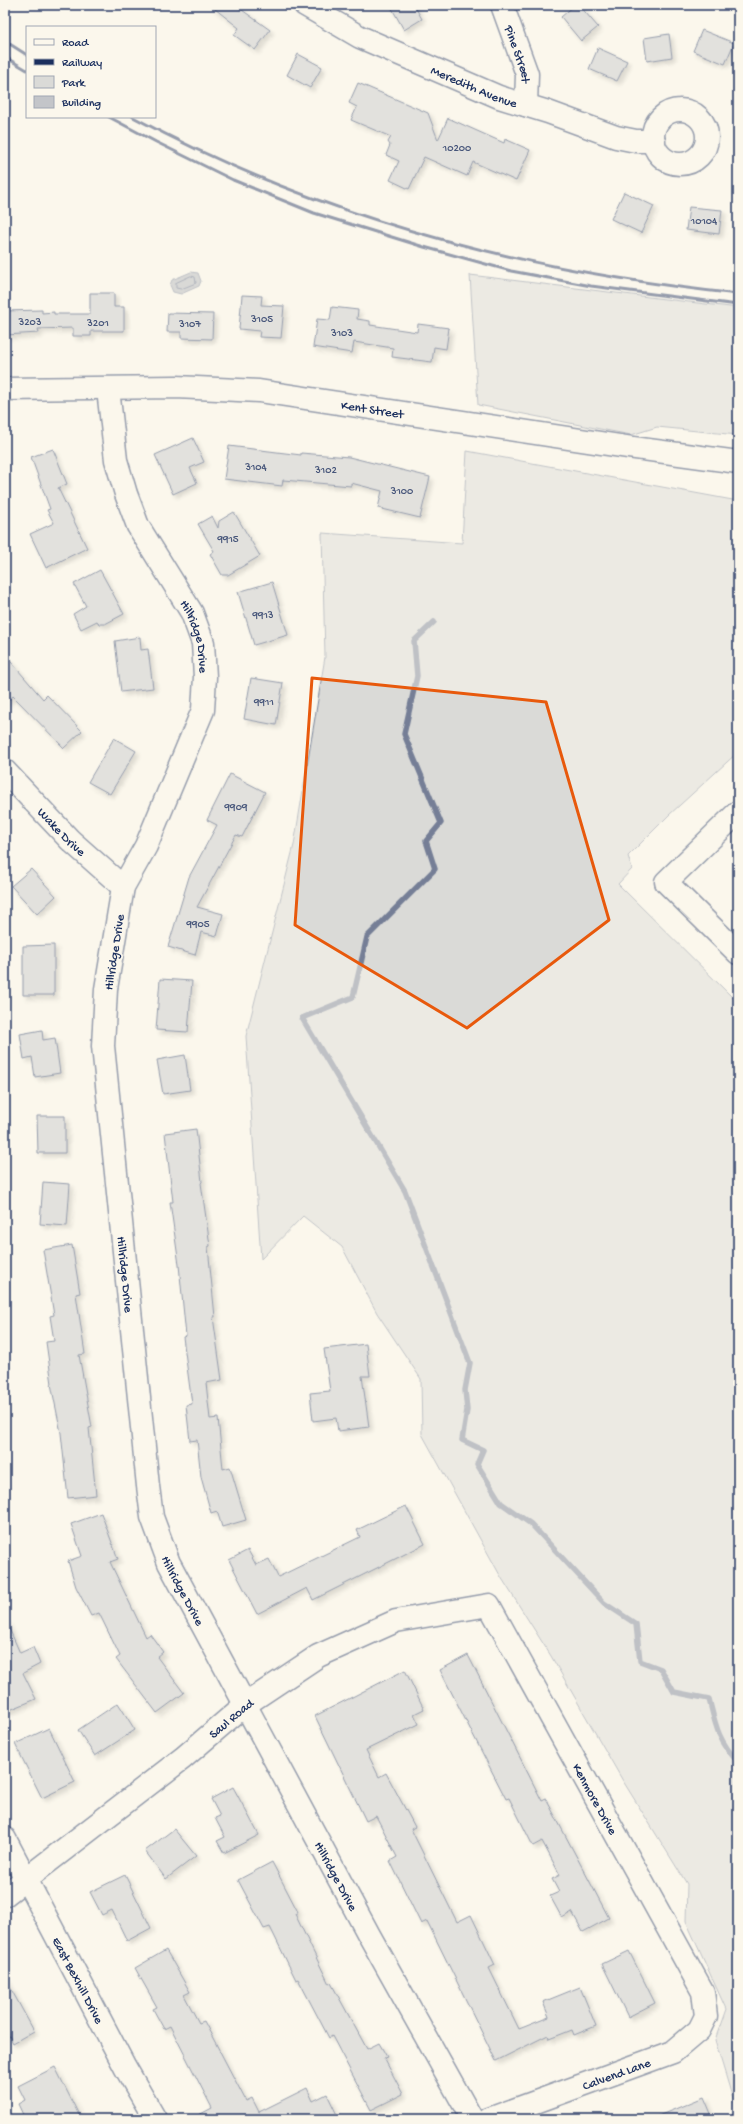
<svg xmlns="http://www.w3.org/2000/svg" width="743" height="2124" font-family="'Gochi Hand',sans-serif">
<defs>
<filter id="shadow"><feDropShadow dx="3.5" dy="3.5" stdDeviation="2" flood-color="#0004"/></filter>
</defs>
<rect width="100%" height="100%" fill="#fbf7ec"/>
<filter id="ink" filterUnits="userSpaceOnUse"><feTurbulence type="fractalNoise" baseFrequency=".025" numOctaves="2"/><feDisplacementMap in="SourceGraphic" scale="8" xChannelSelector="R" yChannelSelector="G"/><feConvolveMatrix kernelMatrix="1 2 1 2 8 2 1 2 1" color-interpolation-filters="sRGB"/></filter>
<g filter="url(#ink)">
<!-- green -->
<g fill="#dadad7" stroke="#7a849a">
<path d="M470,275l268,33v127l-81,-8 -26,8 -153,-30z"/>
<path d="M467,451l271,50v251l-69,63 -41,41 4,13 -14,15 120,119v1113l-23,-76 11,-31 -40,-88 1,-37 -64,-103 -72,-125 -50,-79 -79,-143 -1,-55 -44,-66 -35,-66 -39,-31 -42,43 -15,-223 48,-191 31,-188 -3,-124 140,10z"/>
</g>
<!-- water -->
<path fill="#afb3bb" stroke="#747e96" d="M191,272l7,1 3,8 -2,5 -18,8 -8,-2 -3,-7 2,-5z"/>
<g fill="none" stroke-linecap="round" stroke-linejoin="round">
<!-- shore -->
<path stroke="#566483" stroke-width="1" d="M191,276l4,1 1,6 -15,6 -5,-1v-5z"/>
<!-- stream -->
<path stroke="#747e96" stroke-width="5.5" d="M434,622l-20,19 3,35 -13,58 37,89 -15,18 9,28 -68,68 -14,60 -51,21 103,173 65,172 -5,27 2,20 -5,30 21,10 -6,14 24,39 30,21 73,79 32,21 4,37 21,8 13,23 35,7c7,28 9,41 29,63"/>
</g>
<!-- building -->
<g fill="#c3c5c9" stroke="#1b2f5e" filter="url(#shadow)">
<path d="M210,5h25l35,25 -15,20 -21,-15 5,-7z"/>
<path d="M390,5h24l8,14 -18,11z"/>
<path d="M575,5h4l19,22 -17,14 -20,-24z"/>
<path d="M702,30l32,13 -9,21 -32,-13z"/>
<path d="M669,34l3,23 -25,4 -3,-23z"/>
<path d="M598,48l29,13 -10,20 -28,-12z"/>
<path d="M298,54l24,13 -12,21 -23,-13z"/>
<path d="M358,83l70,30 10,27 10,-22 56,25 1,-4 25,11 -14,31 -43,-19 -6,14 -43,-19 -15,32 -19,-9 9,-19 -13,-6 4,-10 -2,-3 3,-5 -40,-17 6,-13 -8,-4z"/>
<path d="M624,192l30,14 -13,27 -30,-14z"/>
<path d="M689,207l33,3 -3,24 -33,-4z"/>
<path d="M90,293h24v14h10v24h-33v5h-18v-8l-35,1 1,4 -34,2v-24l37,-1v3l12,-1v2h36z"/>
<path d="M242,295l20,1 -1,9 23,1 -3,32 -22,-1 1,-6 -21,-2z"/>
<path d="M332,307l26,3 -1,9 13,2v4l47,7 1,-8 31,4 -3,21 -12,-2 -2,15 -40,-5 1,-9 -39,-6 -2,11 -39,-6 4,-28 13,1z"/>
<path d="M168,313l45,1 -1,25 -31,-1v-6h-14z"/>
<path d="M193,438l11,24 -14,6 7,15 -24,11 -18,-39z"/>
<path d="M229,446l72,9v-2l48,4 81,20 -10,41 -42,-10 4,-17 -31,-8v3l-68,-6 -1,6 -58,-7z"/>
<path d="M53,449l14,35 -9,4 29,60 -41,20 -16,-34 24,-11 -7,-13 3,-1 -19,-52z"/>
<path d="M234,512l26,44 -32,19h-6l-12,-21 4,-3 -16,-27 14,-8 6,12 1,-7z"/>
<path d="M100,570l24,44 -19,10h-6l-2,-3 -16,8 -8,-15 13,-8 -12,-22z"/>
<path d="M272,582l16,53 -34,10 -16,-53z"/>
<path d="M140,637l1,13 7,-1 5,39 -32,4 -6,-51z"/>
<path d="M5,655l38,44 4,-4 35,36 -18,17 -51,-52 -8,7z"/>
<path d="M251,678l32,5 -7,42 -32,-6z"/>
<path d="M114,738l22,13 -26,43 -22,-12z"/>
<path d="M230,774l35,18 -23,45 -6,-2 -39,72 26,7 -6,22 -16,-4 -6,23 -27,-8 21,-70 28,-52 -10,-5z"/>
<path d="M31,869l25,27 -19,18 -26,-28z"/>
<path d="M54,945v50h-31v-49z"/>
<path d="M160,979l32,2 -4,51 -32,-2z"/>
<path d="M42,1030l1,10 12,-2 5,35 -25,4 -3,-20 -8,2 -4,-25z"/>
<path d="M185,1055l5,35 -27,4 -6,-34z"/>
<path d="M37,1116h28v37h-27z"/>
<path d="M196,1129l6,53 -1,1 9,63 -2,1 7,70h-2l9,63 -16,3 4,36 8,-1 5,51 7,-2 16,53 -24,7 -5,-16 -6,2 -10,-36 -4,-37 -7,1 -4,-36 6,-1 -9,-67 3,-1 -7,-71 -9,-63h3l-8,-69z"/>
<path d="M43,1182l27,2 -3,42 -27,-2z"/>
<path d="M72,1245l8,48 -4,1 9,60 -6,1 13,72 -3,1 7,67 -28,3 -7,-65 -10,-49h1l-6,-42 8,-1 -4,-25 4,-1 -11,-65z"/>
<path d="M366,1344l4,32h-8l7,51 -31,4 -2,-13 -23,3 -3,-28 20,-2 -6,-42z"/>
<path d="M406,1506l19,38 -112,56 -6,-12 -50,26 -28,-54 19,-10 8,15 13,-6 9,18 82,-40 -3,-7z"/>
<path d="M101,1513l17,46 -8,3 36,75 4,-3 13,18 -6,5 27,36 -27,20 -41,-54 4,-3 -21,-43 -8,3 -15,-29 -8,-26 14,-5 -11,-32z"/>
<path d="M5,1619l15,34 13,-6 7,17 -17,9 13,26 -31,13z"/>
<path d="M468,1655l74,146 4,-2 63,119 -26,14 -11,-20 -10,6 -12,-22 9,-4 -7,-13 8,-4 -18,-34 -9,5 -24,-48 -3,1 -66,-129z"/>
<path d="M405,1670l19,39 -10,5 5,10 -53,26 13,27 7,-4 29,54 -4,2 46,93 14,-7 24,50 -6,3 30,61 30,-12 -6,-15 37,-15 16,39 -22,9 -2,-5 -23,9 -1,-4 -52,26 -69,-140 -6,3 -31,-63 7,-4 -21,-41 -10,5 -51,-105z"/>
<path d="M118,1703l17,27 -40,26 -17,-26z"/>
<path d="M49,1728l26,54 -33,16 -27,-54z"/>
<path d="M233,1787l26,48 -35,18 -7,-12 8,-4 -10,-19 5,-2 -9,-17z"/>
<path d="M174,1829l22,27 -30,23 -21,-28z"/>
<path d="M272,1862l26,50 -3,2 34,70 2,-1 36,66 12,-6 8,14 -3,1 19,36 -32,16 -39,-74 -3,2 -31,-59 -2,1 -26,-53 -6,2 -26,-49z"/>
<path d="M125,1875l26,53 -24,13 -15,-31 -10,5 -12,-23z"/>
<path d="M166,1950l24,42 -6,3 15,28 5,-2 42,80 6,-3 7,14 48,-24 6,13 14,-7 12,25h-148l21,-11 -42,-82 -6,3 -11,-20 4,-2 -22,-39z"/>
<path d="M629,1951l26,52 -27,14 -26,-53z"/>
<path d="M5,1978l29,53 -21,12 -8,-15z"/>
<path d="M55,2067l26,52h-56l-7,-15 7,-4 -7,-14z"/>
<path d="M704,2097l8,19 -8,3h-53z"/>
</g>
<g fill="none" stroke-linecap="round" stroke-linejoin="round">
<!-- minor casing -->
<g stroke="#1b2f5e" stroke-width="25">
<g id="minor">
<path id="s1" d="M305,5l55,32 139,60 49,15 68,25 20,4h18"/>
<path id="s2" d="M502,5l25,69 -1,31"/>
<circle cx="680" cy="137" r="27"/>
<path id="s3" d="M5,389l171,-2 83,4 368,56 111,15"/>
<path id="s4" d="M108,389l8,71 10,34 12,32 54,87 11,30 2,34 -2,33 -57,136 -23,41 -17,102 -3,57 45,440 4,31 17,46 200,372 103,184"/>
<path id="s5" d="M5,771l65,69 53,47"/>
<path d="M738,812l-72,70 72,71"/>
<path id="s6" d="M5,1839l120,228 30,52"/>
<path id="s7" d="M5,1895l178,-137 63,-54 72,-48 78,-35 93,-16 214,387 3,24 -7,14 -26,22 -184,67"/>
</g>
</g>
<!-- minor -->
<use href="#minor" stroke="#fbf7ec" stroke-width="22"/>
<!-- rail -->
<g stroke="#1b2f5e" stroke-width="3">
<path d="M5,41l22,14"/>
<path d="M5,57l22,13"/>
<path d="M109,117l47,25 77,38 81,33 110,34 87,24 80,15 147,19"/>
<path d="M133,117c186,101 396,155 605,177"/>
</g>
</g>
</g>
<!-- marked area -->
<path d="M0 0H743V2124H0ZM312,678l234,24 63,218 -142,108 -172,-103z" fill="#fbf7ec" fill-opacity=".55" fill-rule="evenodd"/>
<path fill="none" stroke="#e8590c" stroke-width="3" stroke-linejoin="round" d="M312,678l234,24 63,218 -142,108 -172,-103z"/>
<g text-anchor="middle" stroke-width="3.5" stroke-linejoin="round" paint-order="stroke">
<!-- number labels -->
<g font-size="11" fill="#455479">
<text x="457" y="151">10200</text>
<text x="704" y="224">10104</text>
<text x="262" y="322">3105</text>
<text x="30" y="325">3203</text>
<text x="98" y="326">3201</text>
<text x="190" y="327">3107</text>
<text x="342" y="336">3103</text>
<text x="256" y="470">3104</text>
<text x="326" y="473">3102</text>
<text x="402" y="494">3100</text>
<text x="228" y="542">9915</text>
<text x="263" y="618">9913</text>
<text x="264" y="705">9911</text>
<text x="236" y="810">9909</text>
<text x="198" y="927">9905</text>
</g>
<!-- street labels -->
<g font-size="13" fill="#1b2f5e" stroke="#fbf7ec">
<text dy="5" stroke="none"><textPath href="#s2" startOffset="52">Pine Street</textPath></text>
<text dy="5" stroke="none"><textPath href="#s1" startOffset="188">Meredith Avenue</textPath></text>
<text dy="5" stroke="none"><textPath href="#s3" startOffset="369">Kent Street</textPath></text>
<text dy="5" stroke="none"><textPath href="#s4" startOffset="267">Hillridge Drive</textPath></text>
<text dy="5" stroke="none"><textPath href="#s5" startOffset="83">Wake Drive</textPath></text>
<text transform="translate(113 952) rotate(-81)" y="5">Hillridge Drive</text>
<text dy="5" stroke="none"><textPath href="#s4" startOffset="927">Hillridge Drive</textPath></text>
<text dy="5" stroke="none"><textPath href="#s4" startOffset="1251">Hillridge Drive</textPath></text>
<text dy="5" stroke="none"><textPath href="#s7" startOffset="287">Saul Road</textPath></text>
<text dy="5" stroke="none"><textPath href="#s7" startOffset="795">Kenmore Drive</textPath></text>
<text dy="5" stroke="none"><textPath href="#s4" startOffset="1575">Hillridge Drive</textPath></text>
<text dy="5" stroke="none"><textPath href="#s6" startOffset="159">East Bexhill Drive</textPath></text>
<text transform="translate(616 2073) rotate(-20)" y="5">Calvend Lane</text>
</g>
</g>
<!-- margin -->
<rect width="743" height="2124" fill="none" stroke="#fbf7ec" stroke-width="20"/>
<rect x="10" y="10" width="723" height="2104" fill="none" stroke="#1b2f5e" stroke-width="1.5" filter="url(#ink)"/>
<!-- legend -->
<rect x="26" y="26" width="130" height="92" fill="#fbf7ec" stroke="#a1a7b3"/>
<rect x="34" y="39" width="20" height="6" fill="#fbf7ec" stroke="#a1a7b3"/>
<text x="62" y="46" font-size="12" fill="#1b2f5e">Road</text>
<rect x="34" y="59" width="20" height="6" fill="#1b2f5e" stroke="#a1a7b3"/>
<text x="62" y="66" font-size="12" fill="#1b2f5e">Railway</text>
<rect x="34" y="76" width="20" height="12" fill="#dadad7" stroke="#a1a7b3"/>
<text x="62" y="86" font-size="12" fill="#1b2f5e">Park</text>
<rect x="34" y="96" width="20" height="12" fill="#c3c5c9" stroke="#a1a7b3"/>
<text x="62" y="106" font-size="12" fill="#1b2f5e">Building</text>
</svg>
